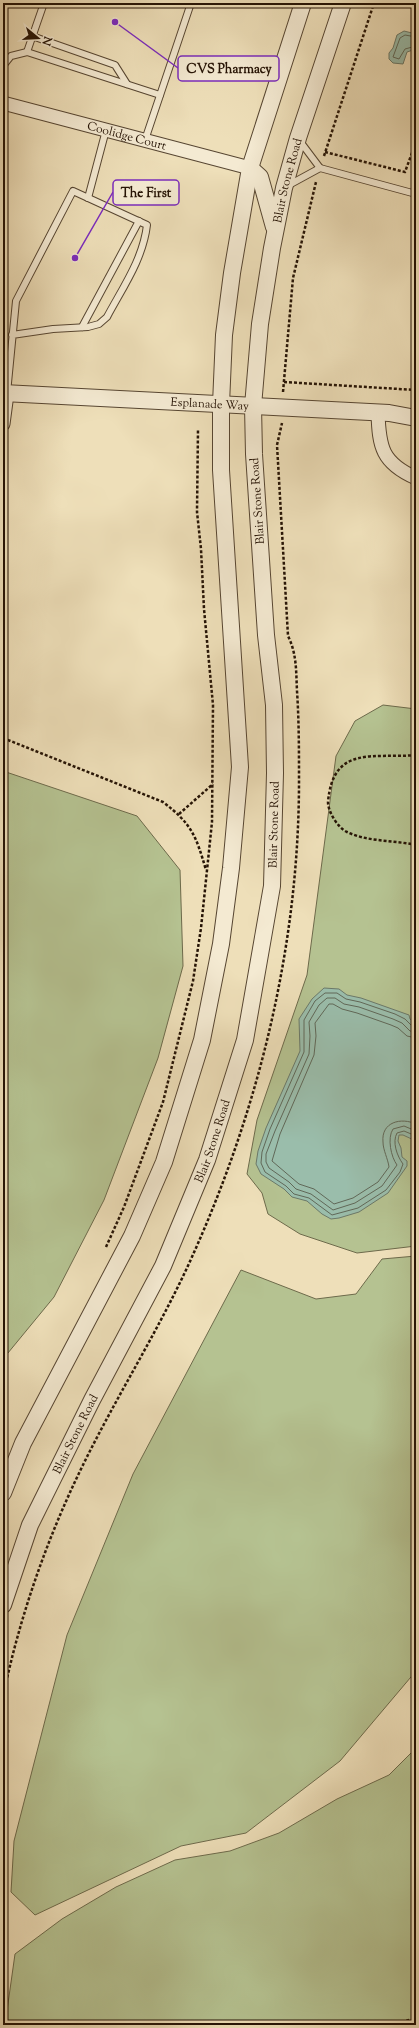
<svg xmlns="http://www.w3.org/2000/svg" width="419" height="2028" font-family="'Sorts Mill Goudy',serif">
<rect width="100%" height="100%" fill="#eedfb9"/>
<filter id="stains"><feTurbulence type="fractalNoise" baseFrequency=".005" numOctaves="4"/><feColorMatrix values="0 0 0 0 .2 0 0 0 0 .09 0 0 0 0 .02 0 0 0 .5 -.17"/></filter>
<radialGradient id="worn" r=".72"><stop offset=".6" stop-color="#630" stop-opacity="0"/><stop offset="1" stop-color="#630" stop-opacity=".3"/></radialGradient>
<!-- green -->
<g fill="#b5c291" stroke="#6d6a4b">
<path d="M383,705l33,4v537l-59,7 -57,-19 -32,-20 -6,-21 -15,-19 10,-54 50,-145 29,-219 19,-35z"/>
<path d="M3,771l134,45 43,54 3,96 -25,92 -54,142 -50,97 -51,62z"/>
<path d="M416,1256v415l-76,90 -94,72 -65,13 -146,69 -24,-23 3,-51 53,-206 66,-161 108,-204 75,29 40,-5 26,-35z"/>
<path d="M416,1748v277h-411l10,-71 47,-35 54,-32 59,-27 55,-9 49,-18 58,-34 52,-24z"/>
</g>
<!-- water -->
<g fill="#9abdab" stroke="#6b7969">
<path d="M404,31l12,3v15l-9,3 -4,12 -10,-1 -4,-4v-6l4,-5 4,-13z"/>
<path d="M324,988l15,1 8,6 14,3 48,17 1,4 6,5v117l-13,-6h-4l-1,6 3,7 1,9 5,4v5l-19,27 -29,19 -20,6 -8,1 -9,-5 -15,-13 -15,-4 -8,-8 -23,-15 -5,-10 2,-13 8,-23 34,-77 -1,-32 13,-20z"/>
</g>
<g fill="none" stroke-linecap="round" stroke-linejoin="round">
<!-- shore -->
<g stroke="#606858" stroke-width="1">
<path d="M416,37l-11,-2 -5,3 -7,19 6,2 6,-10 11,-3"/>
<path d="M416,1027l-4,-1 -7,-7 -10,-5 -35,-12 -14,-3 -9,-6h-12l-10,8 -11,19v32l-34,77 -8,23 -1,11 4,9 21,14 8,8 15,4 23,17 26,-7 28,-18 14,-18 3,-8c-6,-8 -11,-22 -6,-31l7,-2 12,5"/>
<path d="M416,1032l-6,-1 -8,-8 -9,-4 -34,-12 -15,-3 -9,-6h-8l-8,7 -10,17 1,14 -1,18 -34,77 -9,23v8l3,6 20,14 7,7 15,5 22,16 22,-7 27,-17 15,-21c-6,-8 -10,-27 -4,-36l11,-3 12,5"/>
<path d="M416,1038l-9,-2 -9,-8 -7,-3 -34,-12 -15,-4 -9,-5h-4l-14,19 1,13 -2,19 -34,79 -8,27 27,23 15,5 20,15 19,-6 25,-16 11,-15c-1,-8 -6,-17 -6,-25 -2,-20 18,-25 33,-18"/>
</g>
<!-- service casing -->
<g stroke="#574632" stroke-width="8">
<g id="service">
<path d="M32,36l83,29 12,19"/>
<path d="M27,52l17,-49"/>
<path d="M3,66l8,-10 16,-4 133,43"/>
<path d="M145,140l46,-137"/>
<path d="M299,140l21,28 96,26"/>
<path d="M287,186l33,-18"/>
<path d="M88,198l18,-68"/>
<path d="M82,327l57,-106"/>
<path d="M7,393l9,-92 57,-110 74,34c-4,34 -24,62 -40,92l-8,7 -11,3 -35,2 -41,6"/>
</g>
</g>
<!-- minor casing -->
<g stroke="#574632" stroke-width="15">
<g id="minor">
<path id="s1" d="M3,103l247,65"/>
<path d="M378,413c1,34 4,50 38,65"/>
<path d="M3,424l4,-30"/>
</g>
</g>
<!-- tertiary casing -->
<g stroke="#574632" stroke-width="18">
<g id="tertiary">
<path d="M250,168l10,9 14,50"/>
<path id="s2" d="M3,393l386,20 27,5"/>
<path d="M3,1493l20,-50 109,-207 32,-74 38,-122 19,-96 10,-76 9,-101 -19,-297v-66l3,-69 8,-62 18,-105 53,-165"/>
<path id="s3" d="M3,1605l27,-80 62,-125 71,-134 44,-106 38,-120 27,-154 3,-113 -1,-68 -8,-70 -12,-181 -1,-48 7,-82 12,-76 12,-60 14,-50 45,-135"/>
</g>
</g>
<!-- path -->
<g stroke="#251305" stroke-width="2.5" stroke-dasharray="3 2" stroke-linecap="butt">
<path d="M325,152l80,20 11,-30"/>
<path d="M324,156l50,-153"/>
<path d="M284,382l132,8"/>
<path d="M283,392l10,-114 23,-96"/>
<path d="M3,738l160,64c29,22 33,34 43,68"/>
<path d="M416,755c-42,4 -83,-11 -88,47 0,10 10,26 19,30 21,10 46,8 69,13"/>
<path d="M179,814l34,-30"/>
<path d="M106,1247l18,-40 39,-105 30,-121 8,-53 11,-106 1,-117 -9,-96 -3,-60 -4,-37 1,-82"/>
<path d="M3,1697c16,-78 43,-156 78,-228 33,-68 73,-131 105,-199 71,-153 113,-320 113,-489 0,-30 0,-60 -2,-90 -1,-19 0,-37 -9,-55l-11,-191 5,-22"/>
<path d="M392,2025l24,-7"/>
<path d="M411,2025l5,-6"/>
</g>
<!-- service -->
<use href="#service" stroke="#f4ead2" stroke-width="6"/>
<!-- minor -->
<use href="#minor" stroke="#f4ead2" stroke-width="13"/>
<!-- tertiary -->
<use href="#tertiary" stroke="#f4ead2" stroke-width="16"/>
</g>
<g text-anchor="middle" stroke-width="3" stroke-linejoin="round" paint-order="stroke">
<!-- street labels -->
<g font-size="12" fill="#251305" stroke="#f4ead2">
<text dy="4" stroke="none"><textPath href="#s1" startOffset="128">Coolidge Court</textPath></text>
<text dy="4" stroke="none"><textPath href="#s3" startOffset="1482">Blair Stone Road</textPath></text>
<text dy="4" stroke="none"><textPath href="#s2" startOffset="207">Esplanade Way</textPath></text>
<text transform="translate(257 501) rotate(-94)" y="4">Blair Stone Road</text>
<text dy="4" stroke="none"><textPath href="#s3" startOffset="834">Blair Stone Road</textPath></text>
<text dy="4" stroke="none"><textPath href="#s3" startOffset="510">Blair Stone Road</textPath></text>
<text dy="4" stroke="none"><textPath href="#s3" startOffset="186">Blair Stone Road</textPath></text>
</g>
</g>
<!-- callouts -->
<path fill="none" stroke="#7b2cbf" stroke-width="1.5" d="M115 22L178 68M75 258L113 192"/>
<g fill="#7b2cbf" stroke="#f4ead2" stroke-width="1.5">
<circle cx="115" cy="22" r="4"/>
<circle cx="75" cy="258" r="4"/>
</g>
<g fill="#f4ead2" stroke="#7b2cbf" stroke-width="1.5">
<rect x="178" y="56" width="101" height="25" rx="4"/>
<rect x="113" y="180" width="66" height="25" rx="4"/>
</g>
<g font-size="13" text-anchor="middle" font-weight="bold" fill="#251305">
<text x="229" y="73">CVS Pharmacy</text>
<text x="146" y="197">The First</text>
</g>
<!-- margin -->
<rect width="419" height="2028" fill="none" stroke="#eedfb9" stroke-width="16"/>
<rect x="4" y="4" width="411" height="2020" fill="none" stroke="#251305" stroke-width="2"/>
<rect x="8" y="8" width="403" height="2012" fill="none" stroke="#251305"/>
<!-- north arrow -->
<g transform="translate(38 38) rotate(108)" stroke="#f4ead2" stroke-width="3" paint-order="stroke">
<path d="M0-3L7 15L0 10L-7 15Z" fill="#251305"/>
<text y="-6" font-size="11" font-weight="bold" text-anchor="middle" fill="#251305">N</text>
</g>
<rect width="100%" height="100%" filter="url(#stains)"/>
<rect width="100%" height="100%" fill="url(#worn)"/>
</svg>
